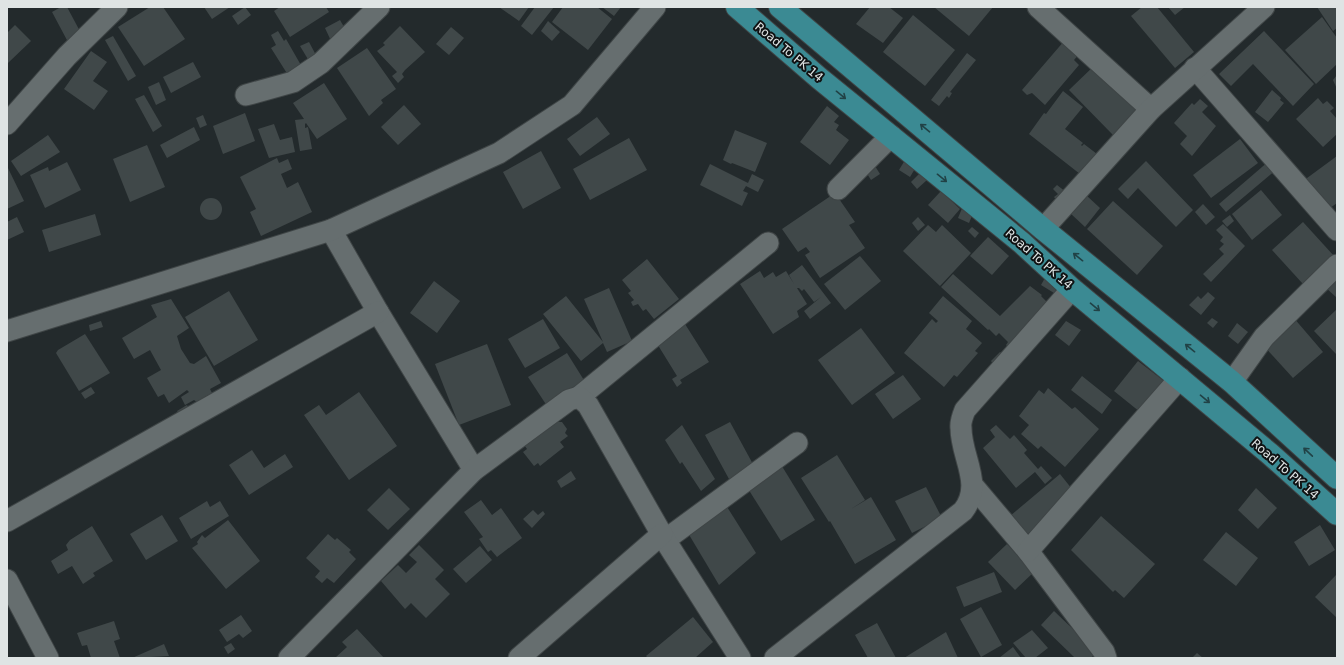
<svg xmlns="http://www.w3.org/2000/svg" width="1344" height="665" font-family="'DejaVu Sans',sans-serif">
<rect width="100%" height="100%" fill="#232a2c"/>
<!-- building -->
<g fill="#404849">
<path d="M61,7h6l15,28 -14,7 -16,-30z"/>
<path d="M150,7h13l22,32 -41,27 -26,-39z"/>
<path d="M204,7h26l-18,12z"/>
<path d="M245,7l6,8 -13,10 -6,-9z"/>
<path d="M280,7h46l3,5 -39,25 -16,-26z"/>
<path d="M499,7h30l-10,14z"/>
<path d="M535,7h19l-22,28 -11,-9z"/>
<path d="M563,7h34l15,12 -24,31 -36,-28z"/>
<path d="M602,7h19l-7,9z"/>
<path d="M870,7h19l14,11 -20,25 -27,-19z"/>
<path d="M934,7h59l-24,29z"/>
<path d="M1142,7h15l37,45 -19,16 -44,-52z"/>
<path d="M1168,7h17l-10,8z"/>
<path d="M1317,7h20v21l-4,3z"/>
<path d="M913,15l42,35 -30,36 -42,-34z"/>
<path d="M1322,17l15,21v26l-21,20 -31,-34z"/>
<path d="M340,20l8,14 -16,9 -7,-15z"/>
<path d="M548,21l12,11 -8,9 -11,-10z"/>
<path d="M15,25l16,16 -23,22 -1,-30z"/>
<path d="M400,26l25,26 -20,18 -3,4 2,3 -6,6 -6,-7 5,-4 -20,-21 8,-6 -2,-2z"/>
<path d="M451,27l13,11 -15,17 -13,-11z"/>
<path d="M278,31l6,10 2,-2 16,28 -14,8 -17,-27 5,-3 -5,-10z"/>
<path d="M1264,31l50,53 -21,22 -40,-42 -22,22 -12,-12z"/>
<path d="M113,36l23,40 -8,5 -23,-41z"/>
<path d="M1065,40l15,13 -6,7 5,5 -34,40 -13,-12 -5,2 -5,-5z"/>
<path d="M309,42l8,15 -8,4 -9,-15z"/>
<path d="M367,48l29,41 -15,11 2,3 -14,13 -32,-48z"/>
<path d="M91,51l16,11 -14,19 15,10 -14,19 -30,-21z"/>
<path d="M967,53l9,7 -26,32 2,1 -3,5 -2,-2 -8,10 -8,-6z"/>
<path d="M193,62l8,15 -30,16 -8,-16z"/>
<path d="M1096,64l44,45 -27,26 -44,-45z"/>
<path d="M1337,75v14l-4,-9z"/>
<path d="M159,82l7,18 -10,5 -8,-18z"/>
<path d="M324,83l23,36 -30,20 -11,-16 -1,1v4l3,-1 4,22 -12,2 -5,-31 9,-1 -11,-16z"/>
<path d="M1272,90l9,8 -1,2 4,3 -16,19 -13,-10z"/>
<path d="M1063,91l20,16 -18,22 18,14 -2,2 1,1 2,-2 13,10 -17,20 -51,-40 15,-21 2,1z"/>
<path d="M144,95l18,31 -9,6 -18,-33z"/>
<path d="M1318,98l5,6 4,-3 7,7 -4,3 7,8v15l-14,13 -27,-28z"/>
<path d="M1200,99l8,7 -6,6 14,14 -24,30 -12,-12 7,-8 -13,-13 18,-20 2,2z"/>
<path d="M404,105l17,19 -23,21 -17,-18z"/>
<path d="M827,106l12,10 -5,6 5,3 -3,5 13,10 -19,25 -30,-23z"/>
<path d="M245,113l10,28 -32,13 -10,-28z"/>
<path d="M203,115l4,10 -7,3 -4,-10z"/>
<path d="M597,117l13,17 -30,22 -13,-17z"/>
<path d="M274,124l6,16 12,-3 3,15 -26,6 -11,-29z"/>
<path d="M194,127l6,13 -33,18 -7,-13z"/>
<path d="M735,130l32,13 -12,29 -23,-9 -1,1 -8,-4z"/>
<path d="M48,135l12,17 -39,24 -10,-15z"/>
<path d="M629,138l18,32 -57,30 -17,-31z"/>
<path d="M1240,139l18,24 -47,35 -18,-23z"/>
<path d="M147,145l18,42 -35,15 -17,-43z"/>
<path d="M541,151l20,37 -38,21 -20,-37z"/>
<path d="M1337,156v47l-11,8 -23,-30z"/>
<path d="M277,158l2,5 9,-4 4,10 -11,5 6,14 11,-6 14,30 -51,24 -11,-24 6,-3 -16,-32z"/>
<path d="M905,160l11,7 -6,10 -11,-7z"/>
<path d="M1146,161l47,49 -17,17 -38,-39 -10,11 -10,-10z"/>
<path d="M1269,161l7,9 -50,42 -7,-8z"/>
<path d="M67,162l14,28 -36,18 -15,-33 18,-8 1,4z"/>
<path d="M710,164l38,19 4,-9 12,6 -6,12 -12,-6 -3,5 5,2 -6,13 -42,-21z"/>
<path d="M7,166l17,35 -17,8z"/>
<path d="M875,166l5,8 -9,6 -5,-8z"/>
<path d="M920,173l7,7 -10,9 -6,-7z"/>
<path d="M1057,185l9,7 -8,10 -4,-5 4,-3 -5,-5z"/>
<path d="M1261,190l21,25 -30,25 -20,-26z"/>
<path d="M941,191l19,18 -12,14 -20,-18z"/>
<path d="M835,193l20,29 -6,3 16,23 -45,30 -15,-23 5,-3 -4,-5 -8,5 -16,-23z"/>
<path d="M1086,195l14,13 -15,19 -16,-15z"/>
<circle cx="211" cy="209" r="11"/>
<path d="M1113,201l50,45 -26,29 -50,-46z"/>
<path d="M1203,204l12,13 -9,8 -11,-13z"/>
<path d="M963,206l11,5 -5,12 -11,-5z"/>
<path d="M95,214l6,21 -52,17 -7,-22z"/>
<path d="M1230,215l4,6 -7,6 -5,-6z"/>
<path d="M17,217l7,15 -17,8v-18z"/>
<path d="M918,217l7,8 -7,6 -6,-8z"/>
<path d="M1303,222l31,34 -31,28 -31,-34z"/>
<path d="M1223,224l22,22 -34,36 -8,-8 21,-20 -5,-5 5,-5 -4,-3 3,-4 -7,-7z"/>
<path d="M928,225l8,7 6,-7 29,28 -31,33 -37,-35z"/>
<path d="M972,227l7,6 -4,5 -7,-7z"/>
<path d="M988,237l21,19 -17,19 -22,-19z"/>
<path d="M860,256l21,25 -36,29 -21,-26z"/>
<path d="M647,259l32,40 -25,20 -8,-10 -3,2 -5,-7 -5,2 -2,-4 3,-2 -6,-7 3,-2 -9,-11z"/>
<path d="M802,265l29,38 -21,16 -6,-8 17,-14 -7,5 -10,-13 -2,2 -3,-3h-2l10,16 -10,7 2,6 -26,17 -33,-50 20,-13 4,7 9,-6 3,5 10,-6 8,13 -5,-9z"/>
<path d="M1337,272v26l-12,-11z"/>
<path d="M953,274l47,42 30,-30 12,9 -1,1 11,11 -42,42 -4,-4 2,-3 -9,-9 -3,3 -7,-7 3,-2 -4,3 -47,-43z"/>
<path d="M1046,276l14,9 -6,8 -13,-8z"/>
<path d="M434,281l26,20 -23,32 -27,-20z"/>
<path d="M609,288l23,53 -25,11 -4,-9 -22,18 -38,-47 23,-18 37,46 -19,-43z"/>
<path d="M229,291l29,49 -44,26 -29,-49z"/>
<path d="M1208,292l7,6 -14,17 -12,-10 9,-9 3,3z"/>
<path d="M943,296l29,25 -6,8 16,14 -7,8 3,2 -21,24 -3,-2 -10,12 -40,-34 28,-34 4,4 2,-2 -9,-8z"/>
<path d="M171,299l18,29 -12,8 4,13 9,14 4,1 12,-8 15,27 -11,6 3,6 -16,7 -3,-2 -9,5 -4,-8 8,-5 -2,-2 -18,13 -5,-9 -6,3 -11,-19 14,-8 -11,-20 -16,9 -12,-21 35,-21 -6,-12z"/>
<path d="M1337,309v46l-23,-24z"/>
<path d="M1293,317l30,35 -30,26 -31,-34z"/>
<path d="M1212,318l6,4 -5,6 -6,-5z"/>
<path d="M543,319l17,29 -35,20 -17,-29z"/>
<path d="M101,321l2,6 -13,4 -1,-6z"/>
<path d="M1066,321l15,9 -12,16 -14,-11z"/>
<path d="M1237,323l11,9 -10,12 -10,-8z"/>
<path d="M685,324l24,38 -29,18 2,3 -5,4 -5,-8 5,-3 -21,-34z"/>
<path d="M861,328l34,45 -43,32 -34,-45z"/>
<path d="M85,334l25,39 -31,18 -23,-38 2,-3z"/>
<path d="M487,344l24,61 -52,20 -24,-61z"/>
<path d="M1000,352l4,3 -10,10 -3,-4z"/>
<path d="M567,353l20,32 -38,24 -21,-32z"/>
<path d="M1138,361l26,20 -24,31 -26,-21z"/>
<path d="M903,375l18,24 -28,20 -18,-25z"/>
<path d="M1082,376l30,24 -10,14 -31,-24z"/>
<path d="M91,387l4,6 -10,6 -4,-6z"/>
<path d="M1048,388l24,21 3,-2 24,22 -34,38 -24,-21 -3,3 -17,-15 8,-9 -10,-9 20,-26 5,4z"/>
<path d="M359,392l38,54 -48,34 -45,-65 15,-10 7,10z"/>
<path d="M187,405l5,8 -10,5 -5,-7z"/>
<path d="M557,422h5l5,7 -2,4 3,3 -8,6 4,5 -24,19 -2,-3 -4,3 -11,-14 4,-3 -5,-7z"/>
<path d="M730,422l24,44 -25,13 -24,-44z"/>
<path d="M682,425l33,54 -14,12 -19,-29 -2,2 -15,-24z"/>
<path d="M996,425l14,14 4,-4 13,15 -3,3 14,16 3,-3 11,12 -7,6 -10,-12 -19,16 -33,-40 12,-11 -5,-7z"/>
<path d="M252,450l12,18 21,-14 8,13 -44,28 -20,-30z"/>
<path d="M837,455l28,45 -14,9 20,-12 25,43 -41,24 -25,-43 -1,1 -28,-44z"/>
<path d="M780,463l35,57 -34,21 -36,-57z"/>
<path d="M571,471l5,8 -15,9 -4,-7z"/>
<path d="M1060,474l16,20 -49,41 -17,-19z"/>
<path d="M926,487l16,31 -30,15 -17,-32z"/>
<path d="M389,488l21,21 -22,21 -21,-20z"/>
<path d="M1256,488l21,20 -19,21 -20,-19z"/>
<path d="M481,500l11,15 9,-7 21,30 -25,19 -6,-7 -3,2 -9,-13 4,-2 -19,-25z"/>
<path d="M207,501l3,6 10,-6 9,15 -38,23 -12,-21z"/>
<path d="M724,502l32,51 -37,32 -31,-52z"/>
<path d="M533,510l5,5 5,-4 2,3 -13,14 -9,-9z"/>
<path d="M162,515l16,26 -32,19 -16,-26z"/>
<path d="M1101,516l54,48 -31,34 -9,-8 -2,2 -42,-42z"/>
<path d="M228,520l32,41 -34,28 -34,-41 6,-4 -1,-2 5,-7 3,3z"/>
<path d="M1320,525l15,25 -26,16 -15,-24z"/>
<path d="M92,526l21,35 -20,12 2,3 -12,8 -11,-18 -14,8 -7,-13 17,-11 -2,-5 4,-5z"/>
<path d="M1226,532l32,26 -22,28 -33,-26z"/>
<path d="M328,534l7,6 2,-2 14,12 -2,2 7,7 -22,24 -7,-5 -5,5 -7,-6 5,-6 -14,-13z"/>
<path d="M1007,544l27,28 -19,18 -27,-28z"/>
<path d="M419,545l25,25 -9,9 15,15 -24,24 -15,-15 -6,6 -24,-28 17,-16 8,8 11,-11 -8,-7z"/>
<path d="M480,546l12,14 -26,23 -13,-14z"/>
<path d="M994,572l8,20 -38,15 -8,-20z"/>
<path d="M1337,574v44l-22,-21z"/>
<path d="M981,607l21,38 -21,12 -21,-38z"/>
<path d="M1054,611l43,41 -6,6h-16l-34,-33z"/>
<path d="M241,615l11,16 -9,7 -4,-4 -12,8 -8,-12z"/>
<path d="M693,617l20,25 -18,16h-47l-2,-2z"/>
<path d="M114,621l6,18 -6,2 6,17h-29l-4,-13 -5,1 -5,-13z"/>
<path d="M877,623l19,35h-28l-13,-23z"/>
<path d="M357,629l27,29h-49l12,-11 -5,-5z"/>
<path d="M1032,630l16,18 -13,10h-9l-13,-15z"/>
<path d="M946,632l12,26h-54z"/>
<path d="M231,643l4,6 -7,5 -4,-7z"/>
<path d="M164,644l5,12 -37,2z"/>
<path d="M1013,647l8,11h-22z"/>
<path d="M1197,653l6,5h-11z"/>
</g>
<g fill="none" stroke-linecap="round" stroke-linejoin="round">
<!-- minor casing -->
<g stroke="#3f4546" stroke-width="23">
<g id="minor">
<path d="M1038,7l113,102"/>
<path d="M1195,68l142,162"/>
<path d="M246,95l47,-13 28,-19 58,-56"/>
<path d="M7,124l60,-68 50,-49"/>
<path d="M838,189l53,-53"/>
<path d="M1043,229l108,-120 113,-102"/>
<path d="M331,230l47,82 96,158"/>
<path d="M7,331l324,-101 168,-77 73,-48 83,-98"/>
<path d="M1232,382l32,-45 73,-72"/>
<path d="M579,397l189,-154"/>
<path d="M974,487l54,64 76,101 2,6"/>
<path d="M7,521l371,-209"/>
<path d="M665,540l132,-97"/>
<path d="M1028,551l152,-173"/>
<path d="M7,580l41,78"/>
<path d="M289,658l185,-188 95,-70 10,-3 9,8 77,135 75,118"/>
<path d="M519,658l143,-124"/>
<path d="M775,658l188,-147c21,-27 -2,-53 -2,-83 -1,-6 2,-13 4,-18l107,-121"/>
</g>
</g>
<!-- major casing -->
<g stroke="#3f4546" stroke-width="24">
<g id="major">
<path d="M737,7l82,71 203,165 50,46 198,165 67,60"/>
<path d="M780,7l263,222 189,153 105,96"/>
</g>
</g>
<!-- minor -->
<use href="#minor" stroke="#666e6f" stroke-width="21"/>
<!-- major -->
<use href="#major" stroke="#3b8a93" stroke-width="22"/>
</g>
<!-- one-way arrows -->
<defs><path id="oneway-shaft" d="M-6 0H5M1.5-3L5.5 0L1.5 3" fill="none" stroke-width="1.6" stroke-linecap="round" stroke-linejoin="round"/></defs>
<g stroke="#214246">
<use href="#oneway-shaft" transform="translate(841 95) rotate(39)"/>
<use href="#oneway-shaft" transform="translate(925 128) rotate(-140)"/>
<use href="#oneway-shaft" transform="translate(942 178) rotate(39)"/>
<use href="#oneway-shaft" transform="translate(1078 257) rotate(-141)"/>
<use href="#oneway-shaft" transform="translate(1095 307) rotate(40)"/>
<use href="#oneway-shaft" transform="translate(1190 348) rotate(-141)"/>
<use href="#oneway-shaft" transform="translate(1205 399) rotate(40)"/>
<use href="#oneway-shaft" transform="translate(1308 452) rotate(-137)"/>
</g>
<g text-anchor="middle" stroke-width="4" stroke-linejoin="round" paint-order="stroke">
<!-- street labels -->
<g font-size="12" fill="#dfe4e4" stroke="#0f1213">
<text transform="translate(789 52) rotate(40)" y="4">Road To PK 14</text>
<text transform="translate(1039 259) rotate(41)" y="4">Road To PK 14</text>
<text transform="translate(1285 469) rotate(41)" y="4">Road To PK 14</text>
</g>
</g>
<!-- border -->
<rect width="1344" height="665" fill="none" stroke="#dfe4e4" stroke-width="16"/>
</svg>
